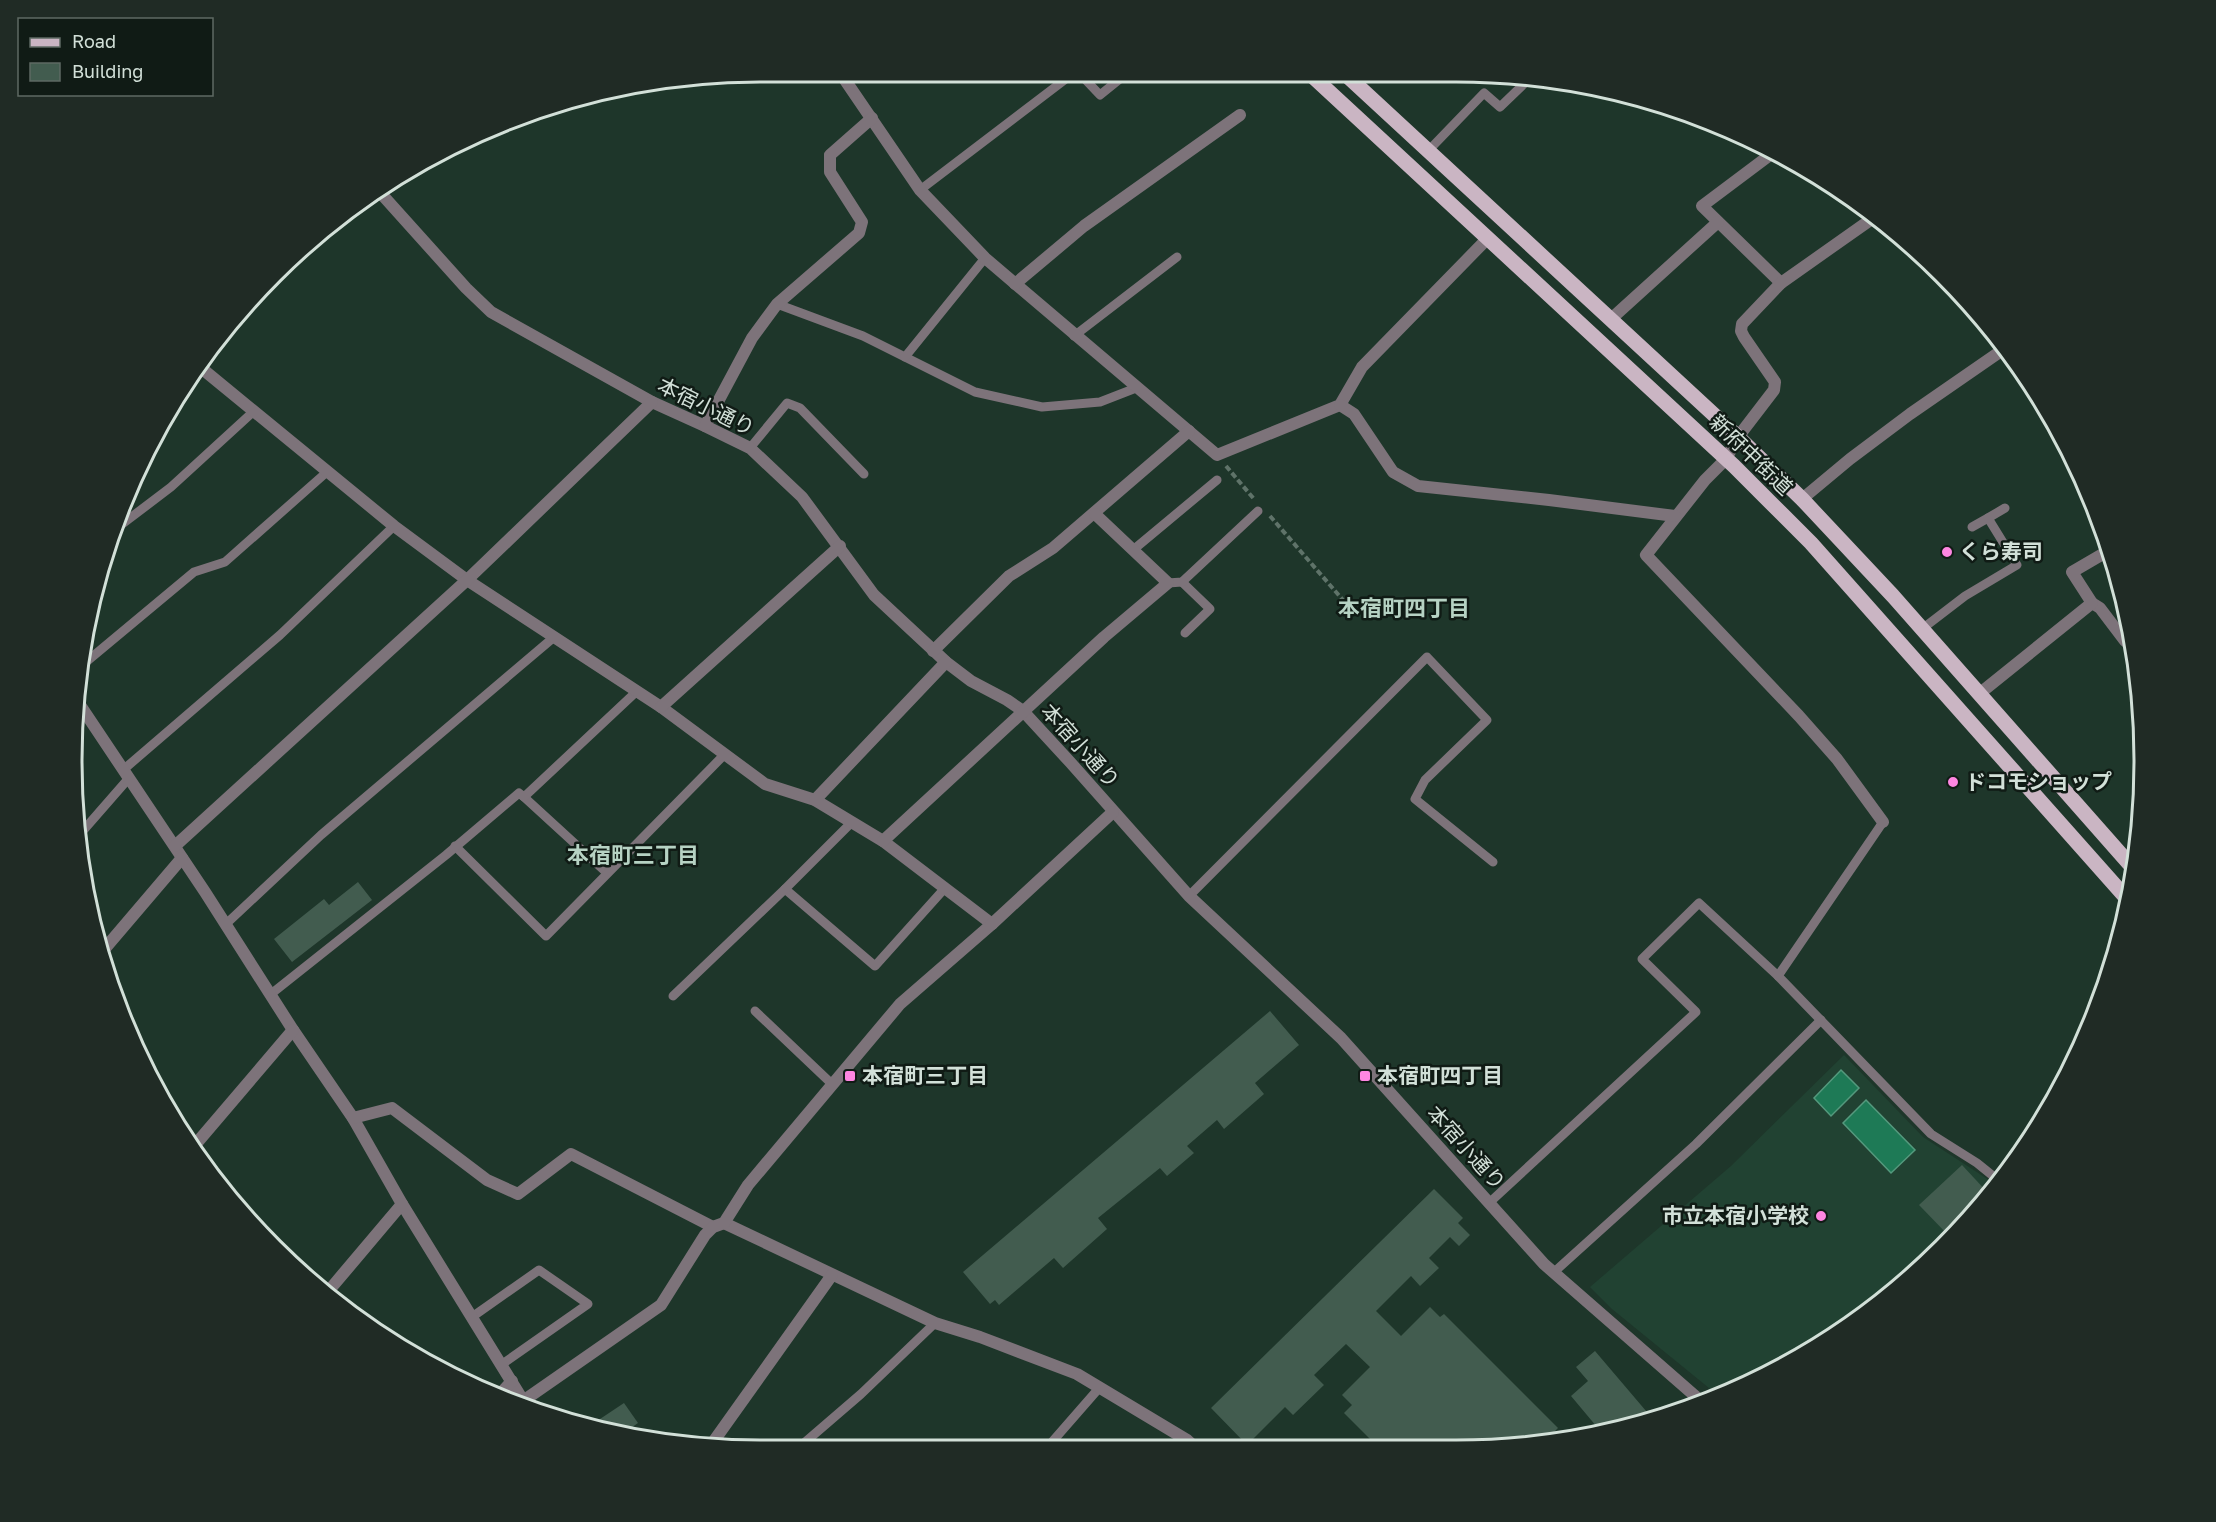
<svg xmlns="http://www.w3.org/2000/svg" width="2216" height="1522" font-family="'Golos Text','Noto Sans JP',sans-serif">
<rect width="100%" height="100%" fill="#1e362a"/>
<!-- built -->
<path fill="#214232" d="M1844,1055l79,82 72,47 -53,64 -104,86 -118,63 -108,-88 -22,-22 141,-121z"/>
<!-- water -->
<g fill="#1e7a56" stroke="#54997d" stroke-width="1.5">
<path d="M1841,1070l18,18 -28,28 -17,-18z"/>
<path d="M1866,1100l49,50 -24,23 -48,-50z"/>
</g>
<!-- building -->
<g fill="#425c4f">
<path d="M358,882l14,18 -80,62 -18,-23 50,-40 5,6z"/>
<path d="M1270,1011l29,34 -44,38 9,11 -40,35 -7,-9 -30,26 7,7 -27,23 -7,-8 -62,50 9,11 -44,39 -9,-10 -55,47 -4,-5 -5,4 -27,-32z"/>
<path d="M1962,1165l26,28 -37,45 -32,-33z"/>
<path d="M1434,1189l29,29 -5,5 12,12 -11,11 -9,-9 -21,21 10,10 -19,18 -9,-10 -35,35 25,25 29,-29 10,10 4,-3 114,114 -5,5 7,7 -105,10h-74l-37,-37 8,-8 -10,-10 28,-28 -24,-23 -32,31 10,10 -31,30 -8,-8 -38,38 -36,-37z"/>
<path d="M1595,1351l57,67 -50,15 -31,-37 17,-15 -12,-14z"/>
<path d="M624,1403l14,20 -17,12 -30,-10z"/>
</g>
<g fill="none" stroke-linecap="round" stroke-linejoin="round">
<!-- path -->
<g stroke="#5f7369" stroke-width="4" stroke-dasharray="6 3" stroke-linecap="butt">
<path d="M1226,466l28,33"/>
<path d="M1270,516l86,99"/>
</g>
<!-- service -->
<g stroke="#7d737a" stroke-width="9">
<path d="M1081,75l19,20 26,-21"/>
<path d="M1429,150l55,-57 16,14 29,-28"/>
<path d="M920,190l151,-115"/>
<path d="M777,304l86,32 112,56 67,15 58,-5 36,-14"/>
<path d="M1074,336l103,-79"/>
<path d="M905,357l80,-99"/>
<path d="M750,448l37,-45 13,5 64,66"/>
<path d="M116,526l1,2 54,-41 83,-76"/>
<path d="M1972,527l16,-9"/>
<path d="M1133,550l84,-70"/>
<path d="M1182,582l28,27 -25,24"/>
<path d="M1168,583l14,-1 76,-71"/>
<path d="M1922,629l43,-33 52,-31 -29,-47 17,-10"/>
<path d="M80,667l114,-95 31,-10 103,-91"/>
<path d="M123,770l157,-135 114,-109"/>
<path d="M524,797l83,76"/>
<path d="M81,833l48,-55"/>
<path d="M455,846l91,90 178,-181"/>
<path d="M785,889l90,77 70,-78"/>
<path d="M1189,896l238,-239 60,63 -62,60 -10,19 78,63"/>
<path d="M226,924l95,-89 232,-197"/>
<path d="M1778,976l105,-154"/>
<path d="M271,994l175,-139 73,-62 5,4 112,-105"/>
<path d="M673,996l112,-107 67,-67"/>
<path d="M755,1011l78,74"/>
<path d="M1489,1203l207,-191 -54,-53 57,-56 79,73 153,158 46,29 21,17"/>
<path d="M1553,1273l143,-129 125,-124"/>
<path d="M472,1317l67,-47 49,34 -87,61"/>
<path d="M796,1450l65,-56 74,-71"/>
<path d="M1045,1450l55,-63"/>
</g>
<!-- minor -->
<g stroke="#7d737a" stroke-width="12">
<path d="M843,77l77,113 65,68 232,197 123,-50 22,-38 126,-129"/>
<path d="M1774,152l-72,54 79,77"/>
<path d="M377,189l89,99 25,24 161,90 53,24 45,22 52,49 72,98 72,67 25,19 36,19 16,11 47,51 119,134 152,142 203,226 158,138"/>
<path d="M1876,216l-95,67 -39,41 -1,7 3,6 31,45 -1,8 -36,47 -12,22 -21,21 -59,75 153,161 38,43 46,63"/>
<path d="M1015,284l69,-58 156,-111"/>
<path d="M1611,319l107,-97"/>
<path d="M200,367l194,159 73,54 194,127 104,77 50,16 68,41 109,83"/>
<path d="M1340,405l14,9 39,58 25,14 131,14 126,16"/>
<path d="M705,426l47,-88 25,-34 82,-71 3,-11 -32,-50v-17l42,-37"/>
<path d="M1802,499l48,-40 60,-45 94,-65"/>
<path d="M2092,603l8,5 25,33 7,-4"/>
<path d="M933,651l76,-75 44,-28 136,-117"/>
<path d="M1979,694l113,-91 -20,-31 36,-21"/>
<path d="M76,699l129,193 88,138 60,88 49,86 122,198"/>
<path d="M661,707l179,-161"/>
<path d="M815,800l131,-138"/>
<path d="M883,841l221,-204 64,-54 -73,-69"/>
<path d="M175,846l292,-266 185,-178"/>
<path d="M101,953l81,-95"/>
<path d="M353,1118l39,-10 95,72 31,14 53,-40 142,73"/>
<path d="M195,1145l98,-115"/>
<path d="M724,1223l211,100 45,14 97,37 110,66 11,10"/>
<path d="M326,1294l76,-90"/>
<path d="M500,1394l12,-13"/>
<path d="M523,1401l138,-96 44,-70 8,-8 11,-4 24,-38 152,-181 92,-80 121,-112"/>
<path d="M711,1445l121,-170"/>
</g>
<!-- primary -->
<g stroke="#cab5c3" stroke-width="15">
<path d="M1309,73l425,393 77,77 318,358"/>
<path d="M1344,73l394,364 64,62 91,97 240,272"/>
</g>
</g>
<!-- markers -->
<g fill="#fe86e1" stroke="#101b15" stroke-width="2">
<circle cx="1947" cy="552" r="6"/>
<circle cx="1953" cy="782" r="6"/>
<rect x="844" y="1070" width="12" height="12" rx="3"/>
<rect x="1359" y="1070" width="12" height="12" rx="3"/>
<circle cx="1821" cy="1216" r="6"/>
</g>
<g text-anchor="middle" stroke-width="5" stroke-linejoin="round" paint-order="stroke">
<!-- street labels -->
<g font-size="21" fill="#d2e0d8" stroke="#101b15">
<text transform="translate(706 407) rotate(26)" y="7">本宿小通り</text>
<text transform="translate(1751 455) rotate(44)" y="7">新府中街道</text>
<text transform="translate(1080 746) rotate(48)" y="7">本宿小通り</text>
<text transform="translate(1466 1148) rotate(48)" y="7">本宿小通り</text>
</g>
<!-- poi labels -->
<g font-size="21" font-weight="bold" fill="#d2e0d8" stroke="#101b15" text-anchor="start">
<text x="1959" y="559">くら寿司</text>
<text x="1965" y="789">ドコモショップ</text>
<text x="862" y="1083">本宿町三丁目</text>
<text x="1377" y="1083">本宿町四丁目</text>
<text x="1809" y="1223" text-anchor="end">市立本宿小学校</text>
</g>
<!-- neighbourhood labels -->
<g font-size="22" font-weight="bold" fill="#b6d2c3" stroke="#101b15">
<text x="1404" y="616">本宿町四丁目</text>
<text x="633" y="863">本宿町三丁目</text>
</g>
</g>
<!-- crop -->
<path d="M0 0H2216V1522H0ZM760 82H1456A678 678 0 0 1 2134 760V762A678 678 0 0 1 1456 1440H760A678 678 0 0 1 82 762V760A678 678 0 0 1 760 82Z" fill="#202b25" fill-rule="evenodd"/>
<path fill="none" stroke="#d2e0d8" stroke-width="3" d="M760 82H1456A678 678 0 0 1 2134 760V762A678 678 0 0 1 1456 1440H760A678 678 0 0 1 82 762V760A678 678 0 0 1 760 82Z"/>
<!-- legend -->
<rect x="18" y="18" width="195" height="78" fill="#101b15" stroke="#5e6a63" stroke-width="1.5"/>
<rect x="30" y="38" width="30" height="9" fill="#cab5c3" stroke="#5e6a63" stroke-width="1.5"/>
<text x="72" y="48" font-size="18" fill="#d2e0d8">Road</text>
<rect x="30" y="63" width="30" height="18" fill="#425c4f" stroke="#5e6a63" stroke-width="1.5"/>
<text x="72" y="78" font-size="18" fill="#d2e0d8">Building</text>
</svg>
